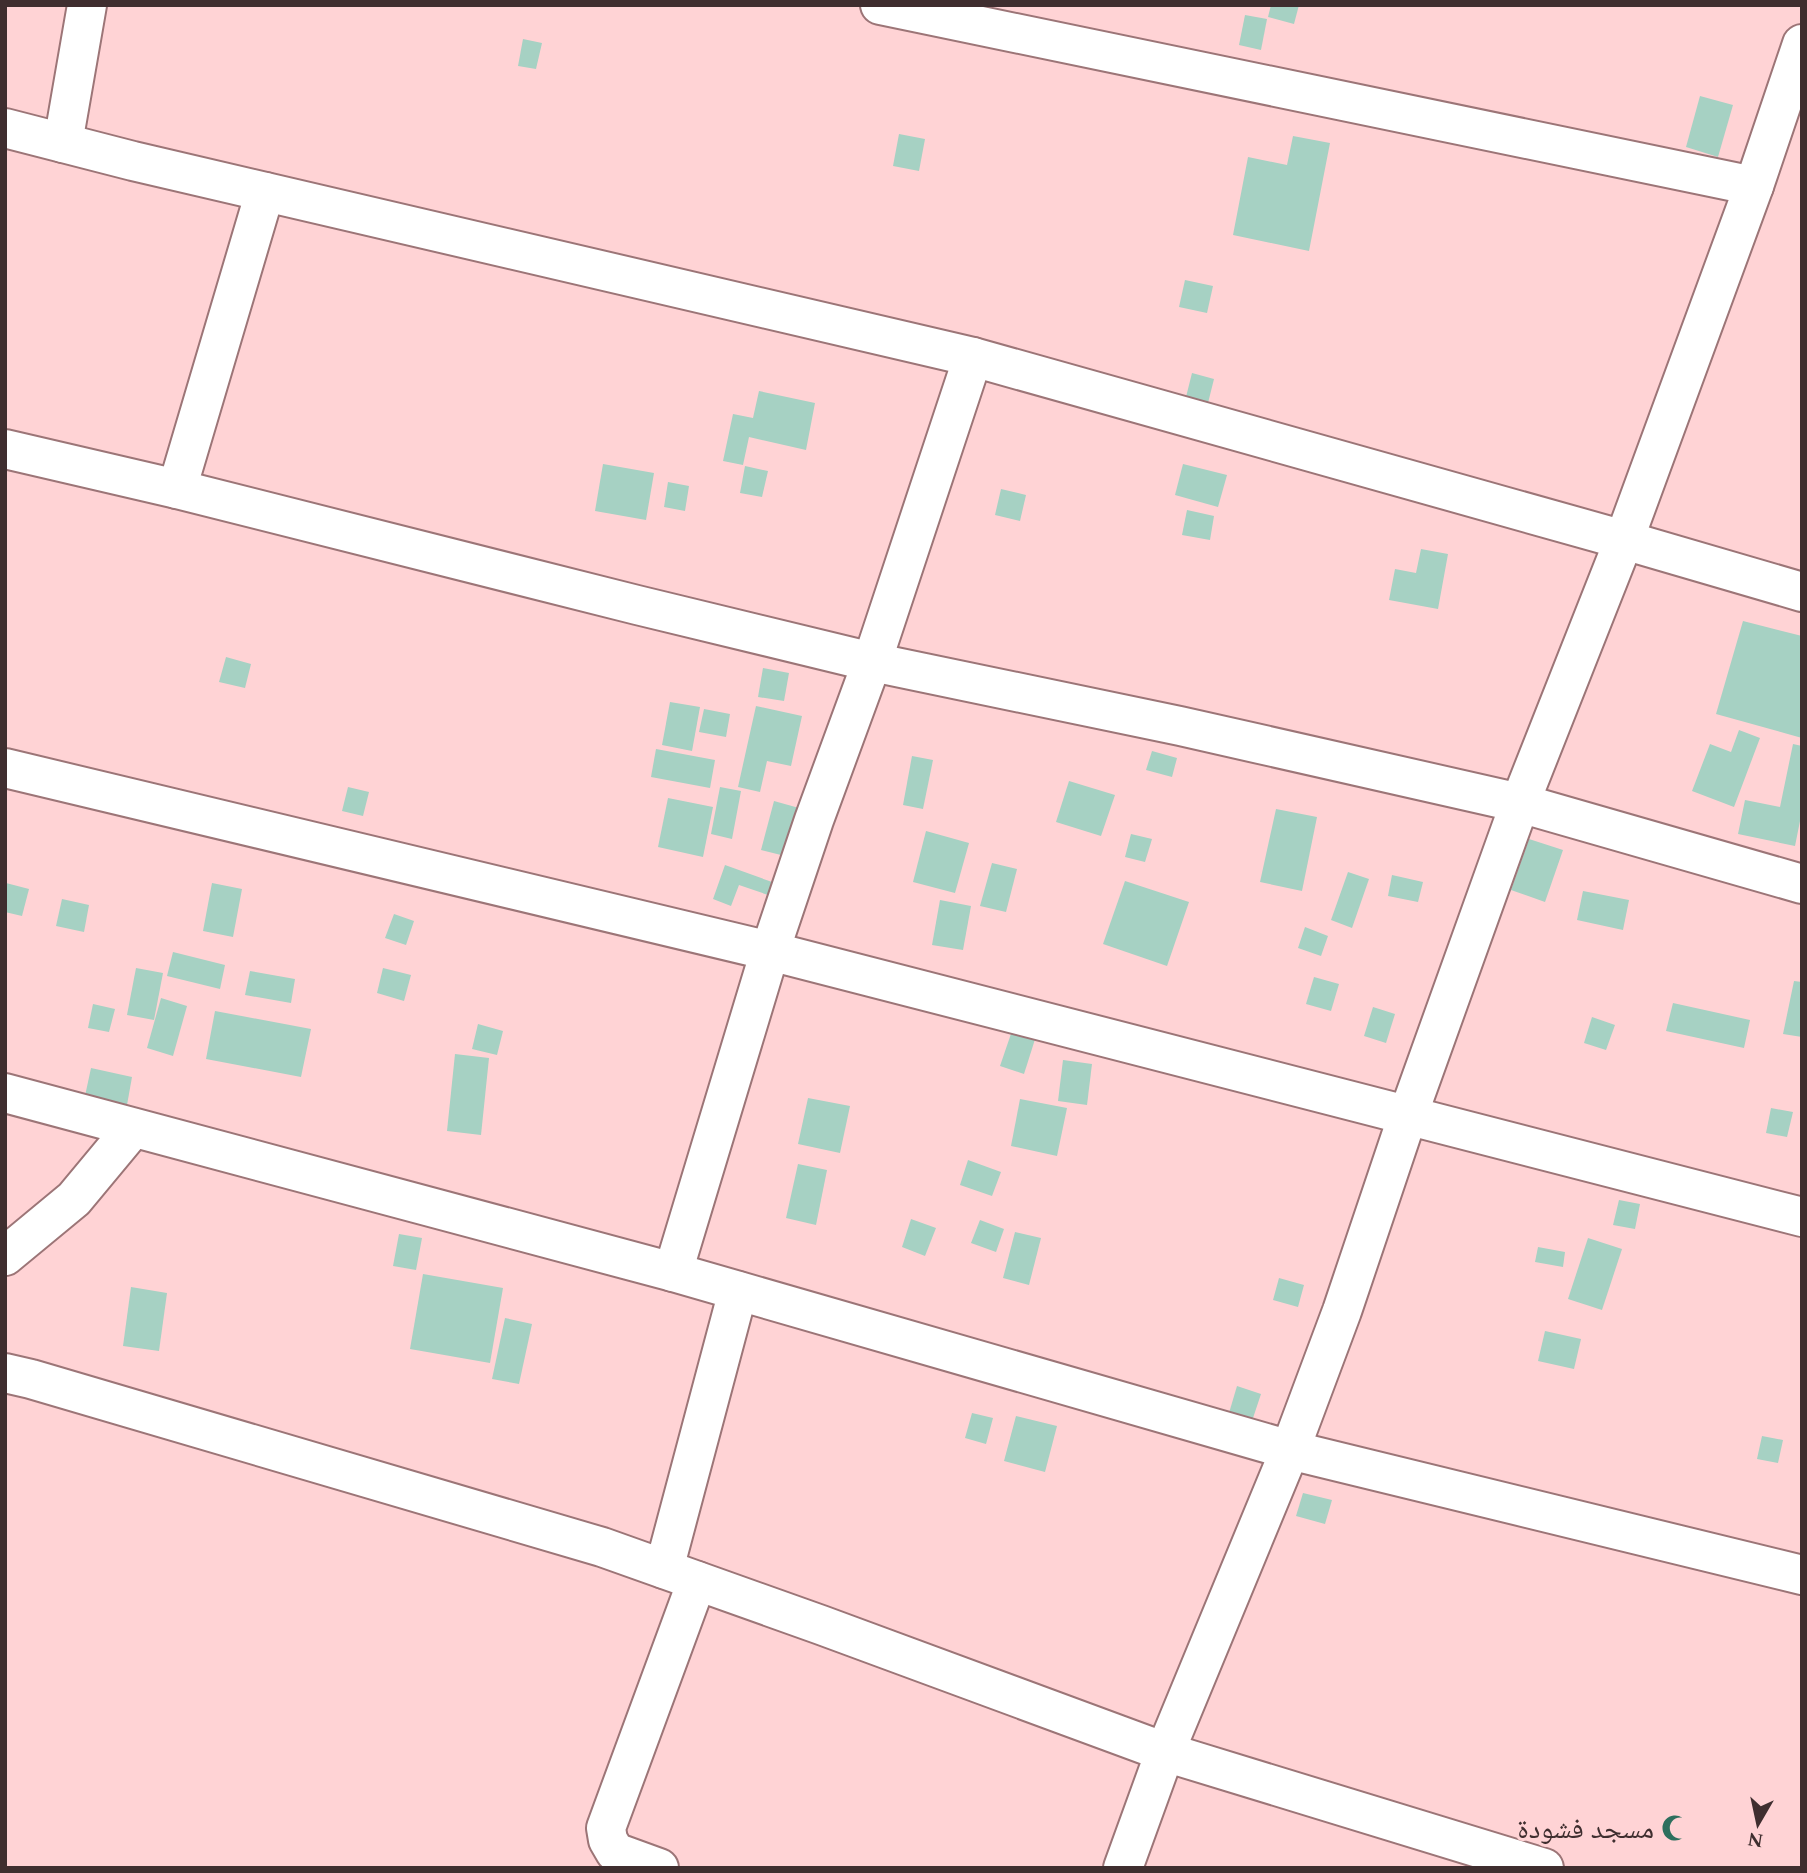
<svg xmlns="http://www.w3.org/2000/svg" width="1807" height="1873" font-family="Spectral,'Noto Naskh Arabic',serif">
<rect width="100%" height="100%" fill="#ffd3d5"/>
<!-- building -->
<g fill="#a6d1c3">
<path d="M1271,5h28l-5,19 -26,-7z"/>
<path d="M1245,15l22,4 -6,31 -22,-5z"/>
<path d="M523,39l19,4 -6,26 -18,-3z"/>
<path d="M1700,96l33,9 -15,52 -32,-10z"/>
<path d="M899,134l26,5 -6,32 -26,-5z"/>
<path d="M1293,136l37,7 -21,108 -76,-16 15,-78 39,8z"/>
<path d="M1185,280l28,6 -6,27 -28,-6z"/>
<path d="M1192,373l22,6 -6,24 -22,-6z"/>
<path d="M759,391l56,12 -9,47 -57,-13 -6,28 -20,-4 10,-47 20,4z"/>
<path d="M603,464l51,9 -8,47 -51,-9z"/>
<path d="M1183,464l44,11 -9,32 -43,-12z"/>
<path d="M745,466l23,5 -6,26 -22,-4z"/>
<path d="M668,482l21,4 -4,25 -21,-4z"/>
<path d="M1001,489l25,6 -6,26 -25,-6z"/>
<path d="M1187,510l27,6 -4,24 -28,-5z"/>
<path d="M1421,549l27,5 -10,55 -49,-9 6,-31 21,4z"/>
<path d="M1743,621l59,15v102l-86,-24z"/>
<path d="M226,657l25,7 -6,24 -26,-6z"/>
<path d="M763,668l26,5 -5,28 -26,-4z"/>
<path d="M670,702l30,5 -8,44 -30,-6z"/>
<path d="M756,706l46,10 -11,50 -24,-5 -7,31 -22,-5z"/>
<path d="M704,709l26,5 -4,23 -27,-5z"/>
<path d="M1739,730l21,8 -26,69 -42,-16 18,-47 21,8z"/>
<path d="M1793,744l9,2v65l-7,35 -57,-12 7,-34 35,7z"/>
<path d="M656,749l59,11 -5,28 -59,-11z"/>
<path d="M1152,751l25,7 -5,19 -26,-7z"/>
<path d="M912,756l21,4 -10,49 -20,-4z"/>
<path d="M1069,781l46,14 -14,41 -45,-14z"/>
<path d="M348,787l21,5 -6,24 -21,-5z"/>
<path d="M720,787l21,4 -9,48 -21,-5z"/>
<path d="M668,798l45,9 -10,50 -45,-10z"/>
<path d="M774,801l25,7 -14,48 -24,-6z"/>
<path d="M1276,809l41,8 -15,74 -42,-9z"/>
<path d="M926,831l43,12 -14,50 -42,-11z"/>
<path d="M1131,834l21,5 -7,23 -20,-5z"/>
<path d="M1529,839l34,11 -18,52 -34,-12z"/>
<path d="M992,863l25,6 -11,43 -26,-6z"/>
<path d="M725,865l47,17 -4,13 -29,-10 -8,21 -18,-7z"/>
<path d="M1348,872l21,7 -17,49 -21,-8z"/>
<path d="M1392,875l31,7 -5,20 -30,-6z"/>
<path d="M1125,881l64,21 -22,64 -64,-22z"/>
<path d="M6,883l23,6 -7,27 -17,-4z"/>
<path d="M212,883l30,6 -9,48 -30,-6z"/>
<path d="M1583,891l46,9 -6,30 -46,-10z"/>
<path d="M62,899l27,6 -5,27 -28,-6z"/>
<path d="M940,900l31,6 -8,44 -31,-5z"/>
<path d="M394,914l20,7 -8,24 -21,-7z"/>
<path d="M1305,927l23,9 -7,20 -23,-8z"/>
<path d="M173,952l52,13 -5,24 -53,-13z"/>
<path d="M136,968l27,5 -9,47 -27,-5z"/>
<path d="M383,968l28,7 -7,26 -27,-8z"/>
<path d="M250,971l45,8 -4,24 -46,-8z"/>
<path d="M1314,977l25,7 -8,27 -25,-7z"/>
<path d="M1794,981l8,1v55l-19,-3z"/>
<path d="M161,998l26,8 -14,50 -26,-8z"/>
<path d="M1673,1003l77,17 -6,28 -78,-17z"/>
<path d="M93,1004l22,5 -6,23 -21,-4z"/>
<path d="M1373,1007l22,7 -9,29 -22,-7z"/>
<path d="M215,1011l96,18 -10,48 -95,-18z"/>
<path d="M1592,1017l23,8 -9,25 -22,-7z"/>
<path d="M478,1024l25,7 -6,24 -25,-6z"/>
<path d="M1014,1025l23,8 -13,41 -24,-8z"/>
<path d="M455,1054l34,4 -8,77 -34,-4z"/>
<path d="M1063,1060l29,4 -5,41 -29,-4z"/>
<path d="M91,1068l41,9 -5,28 -42,-9z"/>
<path d="M808,1098l42,8 -10,47 -42,-9z"/>
<path d="M1020,1099l47,9 -10,48 -46,-10z"/>
<path d="M1771,1108l22,4 -6,25 -21,-4z"/>
<path d="M968,1160l33,12 -9,24 -32,-11z"/>
<path d="M798,1164l29,6 -11,55 -30,-7z"/>
<path d="M1619,1200l21,4 -5,25 -22,-4z"/>
<path d="M911,1219l25,9 -11,28 -23,-9z"/>
<path d="M980,1220l24,9 -8,23 -25,-9z"/>
<path d="M1015,1232l26,6 -12,47 -26,-7z"/>
<path d="M399,1234l23,4 -6,32 -23,-4z"/>
<path d="M1588,1238l34,11 -20,61 -34,-11z"/>
<path d="M1538,1247l27,5 -2,15 -28,-5z"/>
<path d="M423,1274l80,14 -13,75 -80,-14z"/>
<path d="M1279,1278l25,7 -6,22 -25,-7z"/>
<path d="M131,1287l36,6 -8,58 -36,-5z"/>
<path d="M505,1318l27,6 -13,60 -27,-5z"/>
<path d="M1545,1331l36,8 -7,30 -36,-8z"/>
<path d="M1237,1386l24,8 -9,27 -23,-8z"/>
<path d="M972,1413l21,5 -7,26 -21,-6z"/>
<path d="M1016,1416l41,10 -12,46 -41,-11z"/>
<path d="M1762,1436l21,4 -5,23 -21,-4z"/>
<path d="M1303,1493l29,7 -7,24 -29,-8z"/>
</g>
<g fill="none" stroke-linecap="round" stroke-linejoin="round">
<!-- minor casing -->
<g stroke="#9c7577" stroke-width="42">
<g id="minor">
<path d="M880,5l874,181"/>
<path d="M5,128l128,33 840,196 651,183 178,52"/>
<path d="M63,143l24,-138"/>
<path d="M5,449l172,40 460,116 235,57 308,64 340,77 282,81"/>
<path d="M177,489l88,-297"/>
<path d="M5,768l765,183 1032,266"/>
<path d="M5,1093l668,179 617,178 512,125"/>
<path d="M5,1256l69,-57 59,-71"/>
<path d="M673,1272l97,-321 44,-131 58,-158 101,-305"/>
<path d="M5,1373l26,6 571,168 219,78 344,127 379,116"/>
<path d="M664,1569l74,-278"/>
<path d="M659,1868l-44,-16 -7,-12 -2,-12 91,-247"/>
<path d="M1123,1868l42,-116 125,-302 52,-139 66,-196 112,-312 104,-263 130,-354 48,-142"/>
</g>
</g>
<!-- minor -->
<use href="#minor" stroke="#fff" stroke-width="38"/>
</g>
<!-- icons -->
<defs>
<g id="mosque-bare" transform="scale(2.1)"><path d="M3.5-4.9A6 6 0 1 0 3.5 4.9A5 5 0 1 1 3.5-4.9Z" fill="#2e6f5e" stroke="#ffd3d5" stroke-width="2.5" paint-order="stroke"/></g>
</defs>
<g fill-rule="evenodd">
<use href="#mosque-bare" x="1675" y="1828"/>
</g>
<g text-anchor="middle" stroke-width="6" stroke-linejoin="round" paint-order="stroke">
<!-- poi labels -->
<g font-size="28" fill="#3f2e2f" stroke="#ffd3d5" text-anchor="end">
<text x="1654" y="1838">مسجد فشودة</text>
</g>
</g>
<!-- border -->
<rect width="1807" height="1873" fill="none" stroke="#3f2e2f" stroke-width="14"/>
<!-- north arrow -->
<g transform="translate(1758 1824) rotate(189)" stroke="#ffd3d5" stroke-width="5" paint-order="stroke">
<path d="M0-5L12 26L0 18L-12 26Z" fill="#3f2e2f"/>
<text y="-10" font-size="19" font-weight="bold" text-anchor="middle" fill="#3f2e2f">N</text>
</g>
</svg>
